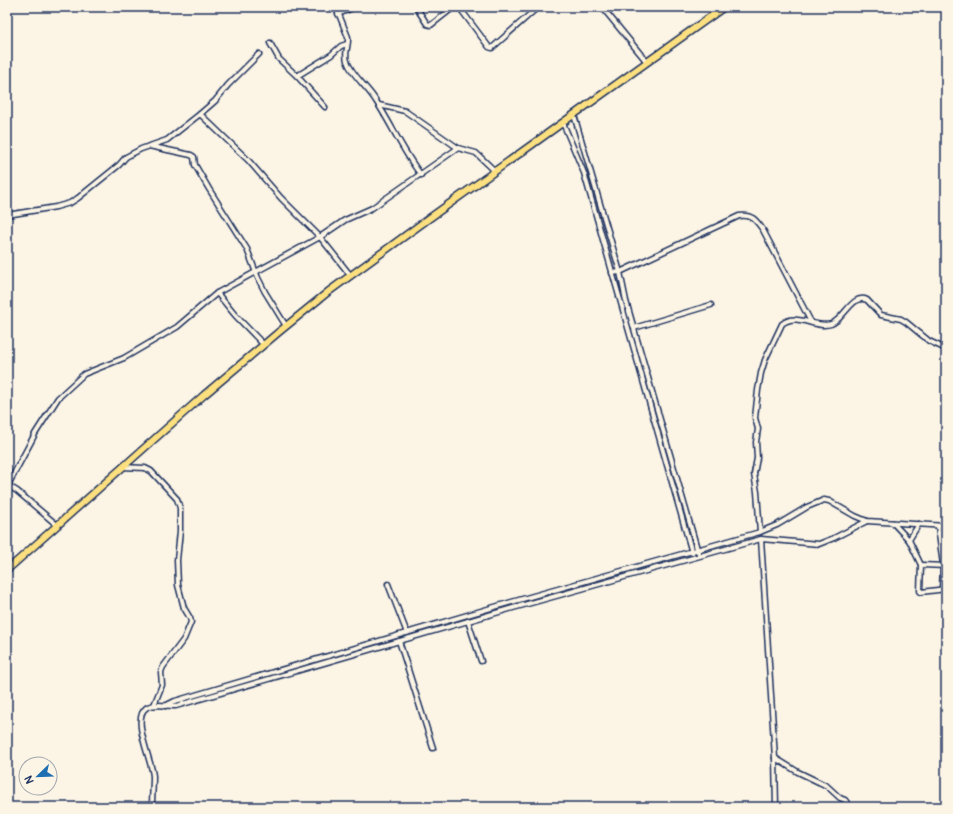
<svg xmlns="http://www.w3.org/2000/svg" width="953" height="814" font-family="Pangolin,sans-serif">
<rect width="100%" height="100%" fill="#fcf5e5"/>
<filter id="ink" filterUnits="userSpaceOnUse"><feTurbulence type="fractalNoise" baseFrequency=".025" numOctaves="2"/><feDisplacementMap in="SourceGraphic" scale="8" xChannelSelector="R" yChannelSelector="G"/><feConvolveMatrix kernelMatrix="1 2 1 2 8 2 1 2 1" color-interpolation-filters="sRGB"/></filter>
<g filter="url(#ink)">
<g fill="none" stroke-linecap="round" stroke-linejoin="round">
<!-- street casing -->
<g stroke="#1b2f5e" stroke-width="7">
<g id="street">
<path d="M336,7l12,30c1,9 -4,15 -1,24 5,15 21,26 29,40 16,24 27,51 45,74"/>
<path d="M416,7l11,17 4,1 23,-18"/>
<path d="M459,7l30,40 3,1 46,-41"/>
<path d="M602,7l45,55"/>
<path d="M463,11l5,-4"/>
<path d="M338,14l17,-7"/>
<path d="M270,43l9,16 18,17 28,31"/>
<path d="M297,76l34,-21 10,-9 6,-2"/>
<path d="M379,105l26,6 53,37"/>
<path d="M200,114l15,-13 13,-16 31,-31"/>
<path d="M574,115l46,157 6,29 72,251"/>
<path d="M563,123l21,50 108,380"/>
<path d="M149,146l42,9 3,2 1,8 14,24 38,60 11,29 7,14 21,34"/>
<path d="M7,215l49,-8 14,-4 8,-5 41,-33 7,-8 15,-8 26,-9 33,-26 48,46 33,38 39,39 31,39"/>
<path d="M612,273l8,-1 119,-56c13,-2 17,4 24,14l48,92"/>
<path d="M217,293l18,22 28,29"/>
<path d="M634,328l77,-23"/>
<path d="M122,467l23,1 6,3 26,28 3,9v23l-3,29 1,25 6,23 6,10 1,4 -7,17 -21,28 -2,5 1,13 -8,20"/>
<path d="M7,485l10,6 40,34"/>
<path d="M8,485l27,-51 23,-36 26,-24 40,-16 53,-31 40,-34 103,-56 25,-17 27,-12 86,-60 18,5 19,18"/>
<path d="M893,523l16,17 12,25 -1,26 1,1 25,-3"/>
<path d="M938,526l5,39 -1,24"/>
<path d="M760,532l-3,-40 -3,-18 3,-16 -1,-16 2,-13 -3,-11 3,-28 3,-17 4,-13 17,-36c15,-12 33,5 49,0 13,-4 21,-31 36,-24l14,15 20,4 5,3 23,19 17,8"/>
<path d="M761,539l14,219 1,49"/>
<path d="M909,540l10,-16"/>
<path d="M921,565l25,1"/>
<path d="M388,584l19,49"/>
<path d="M468,621l13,40"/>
<path d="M399,641l34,107"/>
<path d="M165,706l10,-5 333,-98 252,-71 17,-7 30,-18 17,-7 5,1 26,15 12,5 79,5"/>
<path d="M775,758l23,14 29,14 13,12 5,2 5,7"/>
<path d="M152,807c0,-10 1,-21 1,-31 -1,-15 -22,-57 -7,-68 5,-5 23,-2 30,-2l337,-98 248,-69 58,5 15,-6 33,-17"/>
</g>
</g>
<!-- primary casing -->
<g stroke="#1b2f5e" stroke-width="9">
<path id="primary" d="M7,570l197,-175 76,-64 48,-39 96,-70 300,-215"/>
</g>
<!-- street -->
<use href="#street" stroke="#fcf5e5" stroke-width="4"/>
<!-- primary -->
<use href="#primary" stroke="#fce080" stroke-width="6"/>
</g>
</g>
<!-- margin -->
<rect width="953" height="814" fill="none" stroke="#fcf5e5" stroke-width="24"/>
<rect x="12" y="12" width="929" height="790" fill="none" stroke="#1b2f5e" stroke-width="1.5" filter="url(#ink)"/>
<!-- north arrow -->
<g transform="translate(38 776) rotate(247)"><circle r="19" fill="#fcf5e5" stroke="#a2a6af"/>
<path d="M0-3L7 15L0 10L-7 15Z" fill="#1f6fb2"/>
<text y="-6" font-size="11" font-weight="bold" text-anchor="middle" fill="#1b2f5e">N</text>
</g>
</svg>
